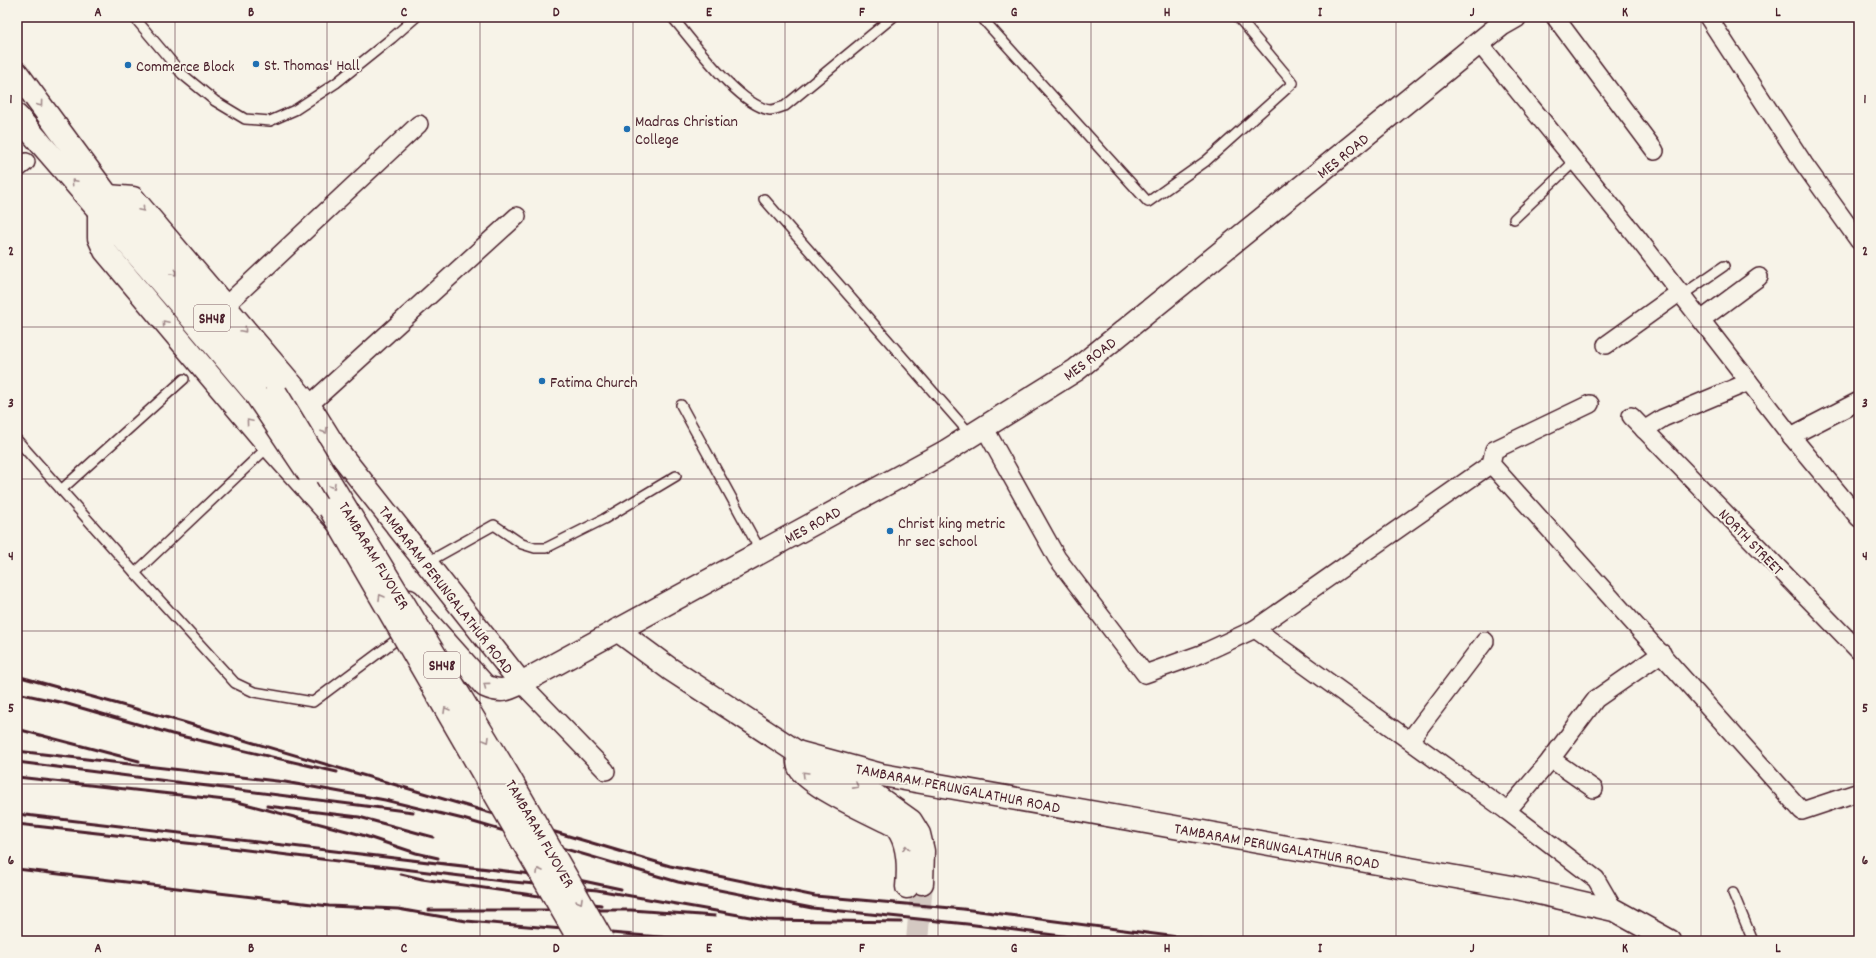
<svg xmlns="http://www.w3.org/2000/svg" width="1876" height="958" font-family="Dekko,sans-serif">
<rect width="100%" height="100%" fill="#f7f3e8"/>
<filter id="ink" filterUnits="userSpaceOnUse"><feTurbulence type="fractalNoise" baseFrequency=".025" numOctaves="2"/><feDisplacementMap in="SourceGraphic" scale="8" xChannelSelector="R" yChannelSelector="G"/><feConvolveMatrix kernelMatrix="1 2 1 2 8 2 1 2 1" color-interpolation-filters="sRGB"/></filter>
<g filter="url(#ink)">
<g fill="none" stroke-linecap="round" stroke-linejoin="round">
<!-- secondary-tunnel -->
<path stroke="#d4c9c2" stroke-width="22" stroke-dasharray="22 11" stroke-linecap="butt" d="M917,941l5,-58"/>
<!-- lane casing -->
<g stroke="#4a1f2b" stroke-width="12">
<g id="lane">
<path d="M134,17l48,57 33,27 30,18 25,2 25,-11 41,-27 56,-45 24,-21"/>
<path d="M672,17c21,24 66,88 98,93 4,0 11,-3 15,-4l108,-89"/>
<path d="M981,17l167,185 58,-41 87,-78 -55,-66"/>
<path d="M764,199l207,236"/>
<path d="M1514,219l61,-58"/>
<path d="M1682,295l42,-29"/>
<path d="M681,405l80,147"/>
<path d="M17,440l118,133 134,-127"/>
<path d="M61,490l123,-111"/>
<path d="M426,563l68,-38 28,19 13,4h11l58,-29 72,-43"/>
<path d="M135,573l100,110 19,9 59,10 91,-68"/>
<path d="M1733,893l20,48"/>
</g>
</g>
<!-- street casing -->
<g stroke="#4a1f2b" stroke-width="20">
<g id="street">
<path d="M1555,17l100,134"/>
<path d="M1708,17l96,147 55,77"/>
<path d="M1479,43l157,193 155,200 68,82"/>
<path d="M17,169l9,-7"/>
<path d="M224,307l195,-183"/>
<path d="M1701,320l58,-43"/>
<path d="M1606,345l74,-53"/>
<path d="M309,405l208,-189"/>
<path d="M1631,416l228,235"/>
<path d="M984,427l73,131 88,116 56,-20 54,-25"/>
<path d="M1644,430l19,-12 86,-36"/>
<path d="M1791,436l68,-35"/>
<path d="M1491,464l3,-14 96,-46"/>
<path d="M521,683l85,88"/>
<path d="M1410,740l75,-99"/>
<path d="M1551,759l43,30"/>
<path d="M1507,811l41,-48 48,-64 66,-46"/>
<path d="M1614,910l-18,-31 -89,-68 -252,-182 236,-165 311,347 57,-19"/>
</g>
</g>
<!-- secondary casing -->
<g stroke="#4a1f2b" stroke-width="25">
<g id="secondary">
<path d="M108,196l25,2 176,207 28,45 184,233"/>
<path d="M99,212v26l6,13 164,195 71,79"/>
<path d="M409,601l76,85c16,7 22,4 36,-3l422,-230 133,-83 425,-345 14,-8"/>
<path d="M617,630l53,39 127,83 85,23 630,112 102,23 56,31"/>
<path d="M797,752c1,4 0,11 2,15 6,17 77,49 95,58 15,15 15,41 13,62"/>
<path d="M823,768l53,28 35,25 8,13 4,17 -1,32"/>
</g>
</g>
<!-- primary casing -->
<g stroke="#4a1f2b" stroke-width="25">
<g id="primary">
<path d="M17,73l91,123 168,197"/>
<path d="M17,116l160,185 79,94"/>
</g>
</g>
<!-- lane -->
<use href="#lane" stroke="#f7f3e8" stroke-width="9"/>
<!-- street -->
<use href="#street" stroke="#f7f3e8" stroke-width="17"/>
<!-- secondary -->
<use href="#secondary" stroke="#f7f3e8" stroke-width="22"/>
<!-- primary -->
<use href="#primary" stroke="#f7f3e8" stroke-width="22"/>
<!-- rail -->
<g stroke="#4a1f2b" stroke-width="3">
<path d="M17,676l166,46 487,144 145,30 148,13 245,32"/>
<path d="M17,693l47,10 108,31 165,38"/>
<path d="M17,729l122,32"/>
<path d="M17,751l268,31 100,18 78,19 215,63 134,26 155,16 134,17"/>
<path d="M17,762l396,50"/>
<path d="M17,777l217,24 128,34 54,18 22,5"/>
<path d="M267,806l92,11 74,20"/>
<path d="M17,814l557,65 47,10"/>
<path d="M17,824l205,23 280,34 95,9 170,30 134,2"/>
<path d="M17,869l312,37 69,3 68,12 241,20"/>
<path d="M401,874l21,5 179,26"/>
<path d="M429,910h202l84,6"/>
<path d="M1095,938l72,2"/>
</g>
<!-- primary-bridge casing -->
<g stroke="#4a1f2b" stroke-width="25" stroke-linecap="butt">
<g id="primary-bridge">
<path d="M276,393l232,382 95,166"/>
<path d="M256,395l53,79"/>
<path d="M330,509l250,432"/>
</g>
</g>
<!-- primary-bridge -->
<use href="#primary-bridge" stroke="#f7f3e8" stroke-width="22"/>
</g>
<!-- one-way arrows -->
<defs><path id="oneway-chevron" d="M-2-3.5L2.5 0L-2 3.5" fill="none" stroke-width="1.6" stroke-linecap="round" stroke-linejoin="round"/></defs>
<g stroke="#a0898a">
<use href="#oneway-chevron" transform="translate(40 104) rotate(54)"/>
<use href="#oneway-chevron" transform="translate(74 182) rotate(-131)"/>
<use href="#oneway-chevron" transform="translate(142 209) rotate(50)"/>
<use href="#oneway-chevron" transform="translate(174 273) rotate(50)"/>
<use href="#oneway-chevron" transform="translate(165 323) rotate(-130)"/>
<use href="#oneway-chevron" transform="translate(244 330) rotate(49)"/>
<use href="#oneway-chevron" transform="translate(249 422) rotate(-130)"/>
<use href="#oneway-chevron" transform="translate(325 431) rotate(58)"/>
<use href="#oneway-chevron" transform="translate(333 486) rotate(59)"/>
<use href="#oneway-chevron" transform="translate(381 597) rotate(-120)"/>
<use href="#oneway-chevron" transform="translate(486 685) rotate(-143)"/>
<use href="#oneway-chevron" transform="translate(446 710) rotate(-120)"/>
<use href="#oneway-chevron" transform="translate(487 740) rotate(59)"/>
<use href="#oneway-chevron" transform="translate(805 774) rotate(-135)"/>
<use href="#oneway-chevron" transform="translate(856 786) rotate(28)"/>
<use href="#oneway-chevron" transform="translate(906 848) rotate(-96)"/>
<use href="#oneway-chevron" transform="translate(539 871) rotate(-120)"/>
<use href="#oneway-chevron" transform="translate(580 901) rotate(60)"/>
</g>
</g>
<!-- grid -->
<path fill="none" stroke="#4a1f2b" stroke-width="1" stroke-opacity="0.55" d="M175,17v924M327,17v924M480,17v924M633,17v924M785,17v924M938,17v924M1091,17v924M1243,17v924M1396,17v924M1549,17v924M1701,17v924M17,174h1842M17,327h1842M17,479h1842M17,631h1842M17,784h1842"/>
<!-- markers -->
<g fill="#1f6fb2" stroke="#f7f3e8" stroke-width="1.5">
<circle cx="256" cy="64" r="4"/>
<circle cx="128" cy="65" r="4"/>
<circle cx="627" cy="129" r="4"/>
<circle cx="542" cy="381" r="4"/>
<circle cx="890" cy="531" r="4"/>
</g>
<g text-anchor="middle" stroke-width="4" stroke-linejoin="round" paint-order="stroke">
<!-- shield labels -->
<g fill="#f7f3e8" stroke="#7e5f64" stroke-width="1">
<rect x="194" y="305" width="36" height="26" rx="3"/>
<rect x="424" y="652" width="36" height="26" rx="3"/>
</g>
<g font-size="15" font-weight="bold" fill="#4a1f2b">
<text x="212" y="323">SH48</text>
<text x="442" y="670">SH48</text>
</g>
<!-- poi labels -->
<g font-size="16" fill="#4a1f2b" stroke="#f7f3e8" text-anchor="start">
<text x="264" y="70">St. Thomas' Hall</text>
<text x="136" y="71">Commerce Block</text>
<text x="635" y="126">Madras Christian<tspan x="635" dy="18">College</tspan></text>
<text x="550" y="387">Fatima Church</text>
<text x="898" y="528">Christ king metric<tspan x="898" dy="18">hr sec school</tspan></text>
</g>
<!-- street labels -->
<g font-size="16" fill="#4a1f2b" stroke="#f7f3e8">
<text transform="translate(1342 155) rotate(-39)" y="6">MES ROAD</text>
<text transform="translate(1089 358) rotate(-37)" y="6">MES ROAD</text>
<text transform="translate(812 524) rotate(-29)" y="6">MES ROAD</text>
<text transform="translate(1752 541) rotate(46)" y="6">NORTH STREET</text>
<text transform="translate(375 555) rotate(59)" y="6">TAMBARAM FLYOVER</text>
<text transform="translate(447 589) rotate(52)" y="6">TAMBARAM PERUNGALATHUR ROAD</text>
<text transform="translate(958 787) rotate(11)" y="6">TAMBARAM PERUNGALATHUR ROAD</text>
<text transform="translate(541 833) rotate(60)" y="6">TAMBARAM FLYOVER</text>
<text transform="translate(1277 845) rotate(10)" y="6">TAMBARAM PERUNGALATHUR ROAD</text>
</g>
</g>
<!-- margin -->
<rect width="1876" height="958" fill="none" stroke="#f7f3e8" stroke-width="44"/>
<rect x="22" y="22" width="1832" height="914" fill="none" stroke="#4a1f2b" stroke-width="1.5"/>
<g font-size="13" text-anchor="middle" font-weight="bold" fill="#4a1f2b">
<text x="98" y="16">A</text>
<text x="251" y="16">B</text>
<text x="404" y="16">C</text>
<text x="556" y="16">D</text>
<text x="709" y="16">E</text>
<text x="862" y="16">F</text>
<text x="1014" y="16">G</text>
<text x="1167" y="16">H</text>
<text x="1320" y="16">I</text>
<text x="1472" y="16">J</text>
<text x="1625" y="16">K</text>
<text x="1778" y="16">L</text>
<text x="11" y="103">1</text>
<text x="1865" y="103">1</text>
<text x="11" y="255">2</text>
<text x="1865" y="255">2</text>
<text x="11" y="407">3</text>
<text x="1865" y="407">3</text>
<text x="11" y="560">4</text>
<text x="1865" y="560">4</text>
<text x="11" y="712">5</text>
<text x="1865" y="712">5</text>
<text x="11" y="864">6</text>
<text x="1865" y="864">6</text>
<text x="98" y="952">A</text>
<text x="251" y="952">B</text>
<text x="404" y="952">C</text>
<text x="556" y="952">D</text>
<text x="709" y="952">E</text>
<text x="862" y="952">F</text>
<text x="1014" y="952">G</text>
<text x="1167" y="952">H</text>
<text x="1320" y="952">I</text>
<text x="1472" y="952">J</text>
<text x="1625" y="952">K</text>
<text x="1778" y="952">L</text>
</g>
</svg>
